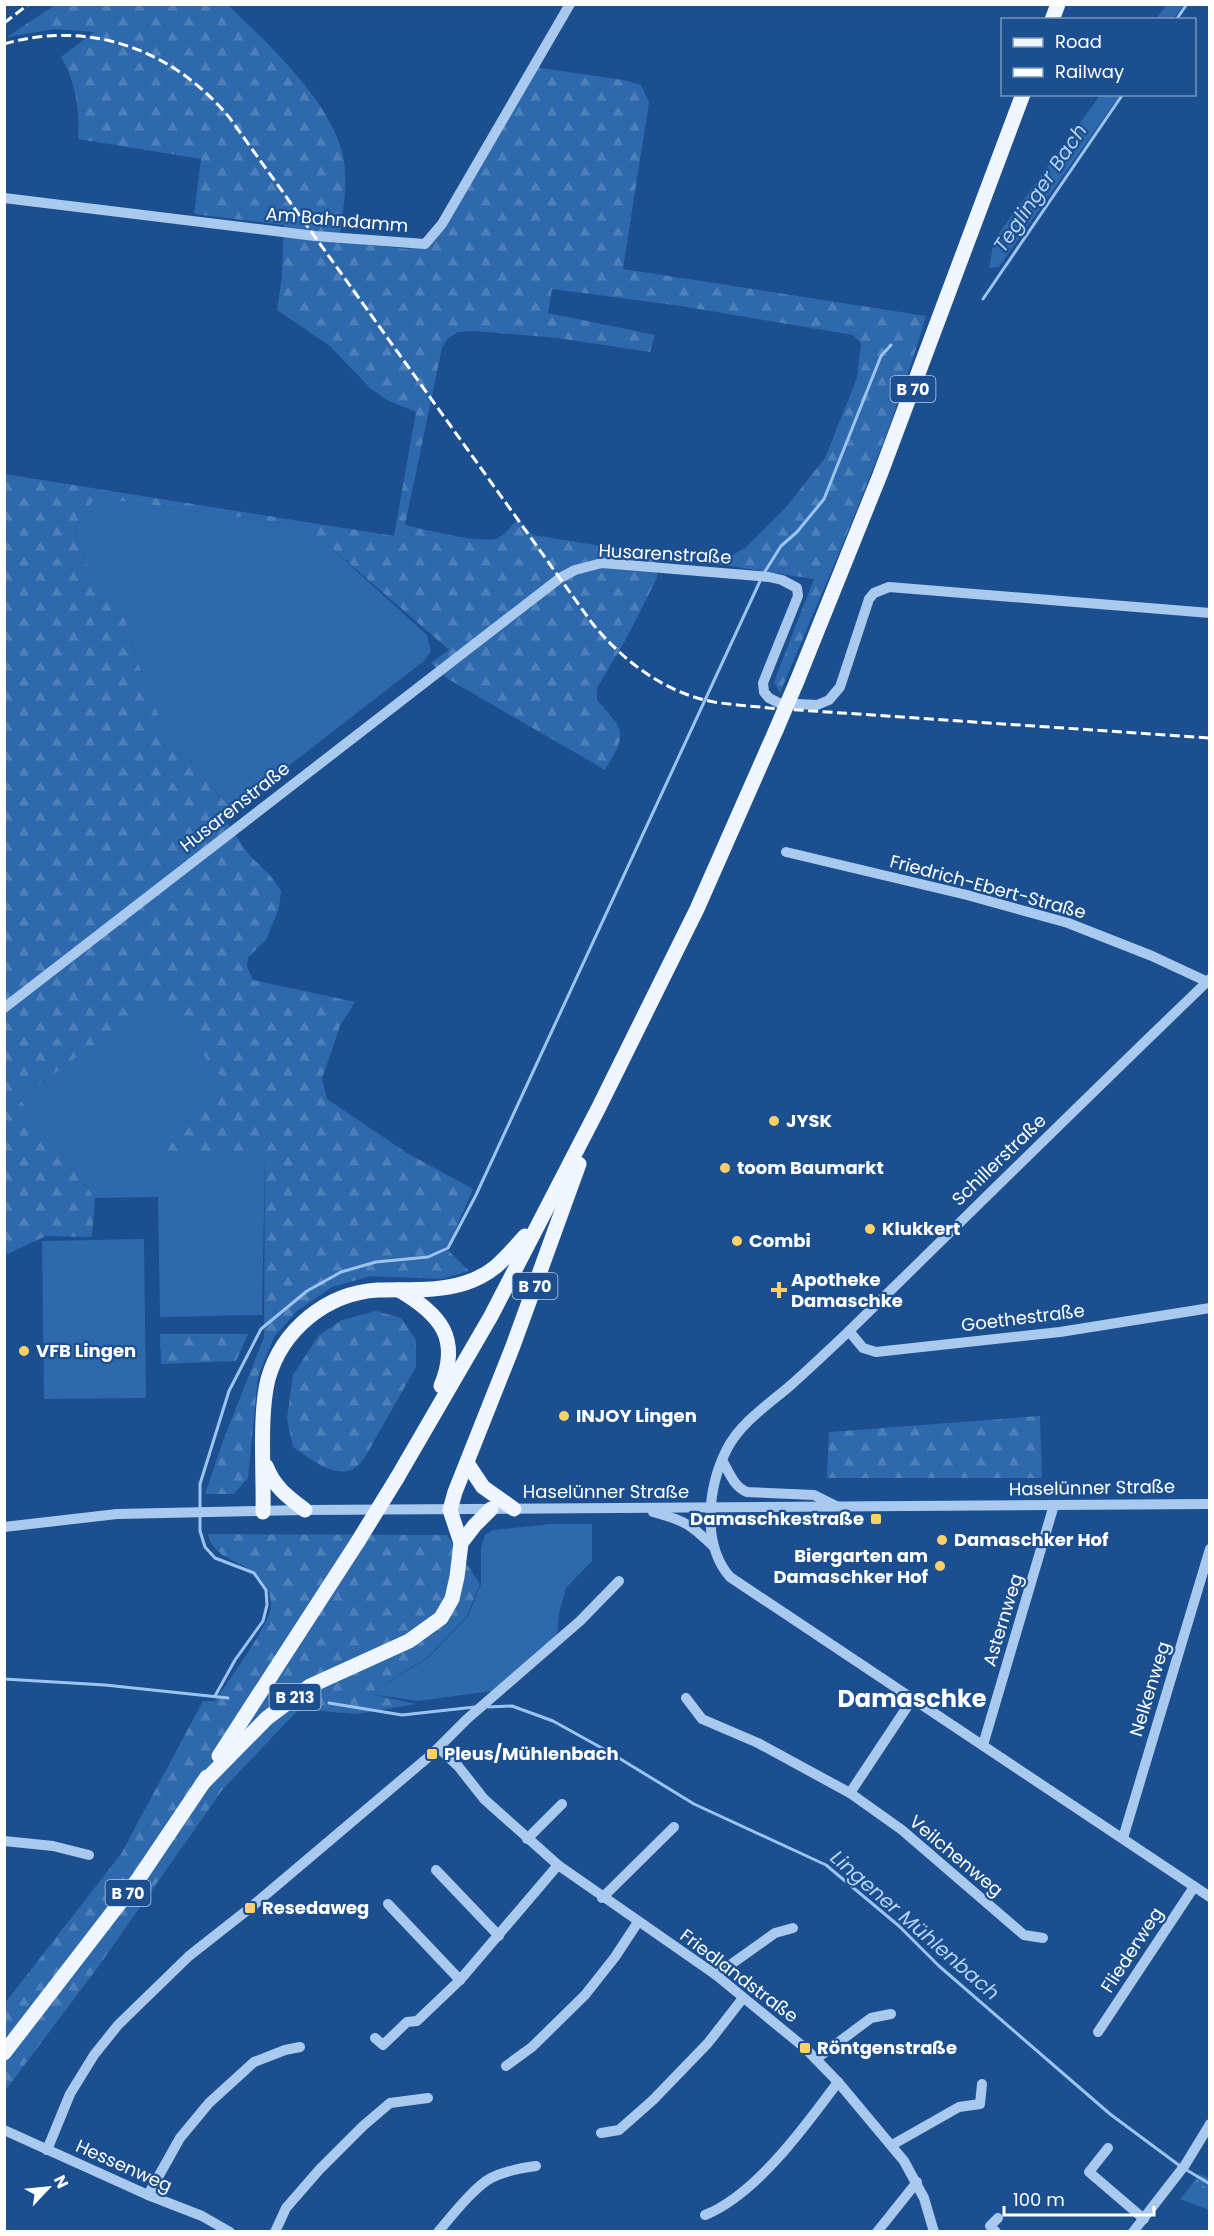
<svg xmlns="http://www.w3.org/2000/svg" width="1214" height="2236" font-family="Poppins,sans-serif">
<defs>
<pattern id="forest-firs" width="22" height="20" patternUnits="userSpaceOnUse" patternTransform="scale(1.5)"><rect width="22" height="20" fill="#2e69ad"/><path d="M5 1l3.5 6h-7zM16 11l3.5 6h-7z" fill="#4d80b9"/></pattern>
<pattern id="park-dots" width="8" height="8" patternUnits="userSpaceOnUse" patternTransform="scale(1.5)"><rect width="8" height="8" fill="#2e69ad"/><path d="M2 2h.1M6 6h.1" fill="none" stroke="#4d80b9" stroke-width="1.8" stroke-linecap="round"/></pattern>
</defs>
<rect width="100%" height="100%" fill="#1b4f8f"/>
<!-- grass -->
<g fill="#2e69ad">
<path d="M1167,4l17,1 -11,14h-17z"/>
<path d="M1101,94l19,1 -121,172 -10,1 5,-28z"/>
<path d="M93,501h29l168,23 37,20 100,91 4,16 -7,10 -191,148 -16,-15 -46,-57 -11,-18 -23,-59 -12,-41 -28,-30 -22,-56 6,-16z"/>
<path d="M157,996l74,93 -75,57 7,8 102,3 -3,158 -102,2 -2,-120 -63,1 -75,-99z"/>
<path d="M144,1239l2,159 -102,1 -2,-158z"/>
<path d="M551,1524h41v37l-26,27 -7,25 -2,22 -65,56 -74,10 -48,-7 59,-37 39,-41 13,-32v-37l4,-12 8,-5z"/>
<path d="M1192,2184l17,9v17l-29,-11z"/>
</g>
<!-- forest -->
<g fill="url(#forest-firs)">
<path d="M55,5h173c39,38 107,99 116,156 4,30 -2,52 -5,81l68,7 15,-2 112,-180 89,13 18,5 8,17 -26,167 303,47c-37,127 -95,254 -146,377l-6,-11 40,-103 -97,-15 28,-16 42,-42 38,-48 32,-80 4,-35 -8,-8 -172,-29 -129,-17 -4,24 107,22 -5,17 -92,-14 -83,-7 -17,1 -11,7 -5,9 -37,177c18,4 79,20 93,13 8,-4 14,-13 20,-20l15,17 124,20v23l-32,63 -28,47v12c29,32 30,33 8,70l-157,-91 -17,-16 18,-13 -122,-106 -37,-20 -168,-23h-29l-12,16 -6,16 22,56 28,30 12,41 23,59 11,18 46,57 16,15 3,6 -10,6 23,34 20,19 12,17 -2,17 -13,32 -18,17 -1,10 6,13 102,22 -15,24 -18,53 5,20 80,54 66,36 -26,60 22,22 -27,8 -71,-3 -39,11 -35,24 -23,26 -16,40 -10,101 -14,16h-29l18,-53 41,-104 1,-179 -103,-4 -7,-8 76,-57 -74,-92 -137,102 75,99 -3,39 -46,-1 -41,19 -1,-781 390,62 22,-124 -27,-11 -18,-12 -41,-43 -53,-36 5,-34 2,-51 -90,-11 7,-55 -123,-20c2,-28 -2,-57 -17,-82l33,-25 -39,-3 -48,8z"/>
<path d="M376,1311l25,7 15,22v27l-52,92c-3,3 -7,8 -11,10 -19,10 -45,-12 -60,-22l-6,-28 6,-44 26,-40 23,-15z"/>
<path d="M160,1334h88l-12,27 -75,3z"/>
<path d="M1040,1416l2,62h-215l2,-46z"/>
<path d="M208,1534l239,1 33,49 -13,32 -38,40 -59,38 46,10 -59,10 -58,-5 -76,80 -125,178 -93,124v-88l116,-149 82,-153h12c12,-19 55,-76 56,-95 1,-19 -16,-34 -31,-42 -15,-7 -28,-13 -32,-30z"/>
</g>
<!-- park -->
<path fill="url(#park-dots)" d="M1199,2174l10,4v15l-17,-9z"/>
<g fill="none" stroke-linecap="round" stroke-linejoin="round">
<!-- stream -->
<g stroke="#9cc4f0" stroke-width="3">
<path d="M1176,20l11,-16"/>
<path d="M983,299l140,-205"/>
<path d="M764,573l17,-27 16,-14 27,-33 57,-143 10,-11"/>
<path d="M200,1508v-24l29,-93 32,-62 46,-38 34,-19 35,-10 52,-5 20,-9 28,-53 285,-616"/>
<path d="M200,1515v16l5,16 10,11 39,15 12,17 1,15 -4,16 -28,39 -20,36"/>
<path d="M4,1679l101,6 123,13"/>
<path d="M329,1703l73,12 73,-8"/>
<path d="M488,1707l24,-1 41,15 56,31 85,52 132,61 73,61 40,40 171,148 70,52"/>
<path d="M1185,2169l25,15"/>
</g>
<!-- minor -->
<g stroke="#a9c9ee" stroke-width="10">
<path d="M4,198l311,38 110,8 17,-20 128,-220"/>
<path d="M786,852l181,43 101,28 84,33 58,27"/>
<path d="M1210,979c-122,117 -242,236 -363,354 -19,18 -37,35 -56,52 -22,19 -51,38 -64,64 -19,37 -26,95 3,128l480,320"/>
<path d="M4,1008l556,-430 15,-8 27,-7 167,14 13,3 15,8 1,8 -35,87 1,9 5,6 10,5 38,2 12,-5 11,-13 29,-88 5,-6 15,-6 321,26"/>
<path d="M849,1331l14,17 13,4 184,-20 150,-24"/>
<path d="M722,1460c7,12 12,27 25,32l67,3 22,11"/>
<path d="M653,1512c33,9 37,12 61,35"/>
<path d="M4,1527l113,-13 188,-4 905,-6"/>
<path d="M686,1698l16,21 56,24 92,50 52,37 122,105 19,3"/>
<path d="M983,1745l71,-240"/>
<path d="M439,1748l19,18 26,33 74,66 158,110 89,73 33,34 66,79 20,37 10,34"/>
<path d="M850,1793l63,-95"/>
<path d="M1123,1838l87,-289"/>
<path d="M527,1839l35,-35"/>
<path d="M4,1841l49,5 36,9"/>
<path d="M436,1870l63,66"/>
<path d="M602,1898l72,-71"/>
<path d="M388,1904l72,76"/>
<path d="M716,1975l59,-42 18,-5"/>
<path d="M1098,2032l96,-145"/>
<path d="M375,2038l8,7 24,-23 10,-1 43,-41 98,-115"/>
<path d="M816,2059l55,-41 20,-4"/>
<path d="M506,2066l26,-19 53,-52 30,-38 23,-35"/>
<path d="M4,2130l144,65 54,21 28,16"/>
<path d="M601,2133l18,-3 34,-30 55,-57 35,-45"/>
<path d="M892,2145l67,-38 21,-3 2,-20"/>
<path d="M1108,2148l-19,24 55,47"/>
<path d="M47,2150l23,-56 24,-39 24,-30 71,-69 61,-48 182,-154 35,-35 113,-98 39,-40"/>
<path d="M148,2195l32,-57 29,-35 45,-41 31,-12 15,-3"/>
<path d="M705,2215c51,-20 101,-90 133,-133"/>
<path d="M275,2232l11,-24 33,-38 44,-44 27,-23 38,-5"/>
<path d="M438,2232c13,-15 36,-45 53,-54 14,-7 30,-10 45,-12"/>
<path d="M877,2232l40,-50"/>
<path d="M996,2232l-6,-6 8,-8"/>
<path d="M1133,2232l52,-67 25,-41"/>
</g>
<!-- major -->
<g stroke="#f0f6ff" stroke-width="15">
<path d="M1052,20l6,-16"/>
<path d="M797,681l83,-206 143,-381"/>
<path d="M399,1290c41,24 62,48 42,96"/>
<path d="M467,1463l16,24 31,22"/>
<path d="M266,1466c8,21 22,31 39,44"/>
<path d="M397,1478l94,-162 108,-209 98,-198 79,-179"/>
<path d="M263,1512c1,-39 -4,-97 5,-133 14,-49 58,-86 110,-89 29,-1 59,2 87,-7 29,-9 41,-26 60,-47"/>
<path d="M461,1543l14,-18 16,-16"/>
<path d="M219,1756l138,-213"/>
<path d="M202,1784l65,-66 43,-32 99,-45 32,-23 11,-19 5,-22 4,-34 -11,-33 5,-18 58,-146 66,-182"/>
<path d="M4,2053l135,-175 68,-101"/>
</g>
<!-- rail -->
<g stroke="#fff" stroke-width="3" stroke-dasharray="10 4.5" stroke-linecap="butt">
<path d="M4,23l25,-19"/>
<path d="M4,44c86,-25 169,6 225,73l363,506c31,38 73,70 122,79 18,3 37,4 55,6l441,30"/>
</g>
<!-- major-bridge -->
<g stroke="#f0f6ff" stroke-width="15">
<path d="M776,730l21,-49"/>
<path d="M357,1543l40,-65"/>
</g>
</g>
<!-- markers -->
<g fill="#ffd166" stroke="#1b4f8f" stroke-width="2">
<circle cx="774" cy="1121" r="6"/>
<circle cx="725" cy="1168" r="6"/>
<circle cx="870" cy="1229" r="6"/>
<circle cx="737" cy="1241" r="6"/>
<path d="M776 1281h6v6h6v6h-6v6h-6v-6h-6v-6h6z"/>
<circle cx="24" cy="1351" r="6"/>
<circle cx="564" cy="1416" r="6"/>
<rect x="870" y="1513" width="12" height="12" rx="3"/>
<circle cx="942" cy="1540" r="6"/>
<circle cx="940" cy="1566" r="6"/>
<rect x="426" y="1748" width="12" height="12" rx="3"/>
<rect x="244" y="1902" width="12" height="12" rx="3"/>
<rect x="799" y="2042" width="12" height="12" rx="3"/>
</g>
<g text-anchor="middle" stroke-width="4.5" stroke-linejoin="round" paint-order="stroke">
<!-- shield labels -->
<g fill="#1b4f8f" stroke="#bbcadd" stroke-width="1.5">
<rect x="890.5" y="376" width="45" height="26" rx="4.5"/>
<rect x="512.5" y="1273" width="45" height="26" rx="4.5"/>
<rect x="269.5" y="1684" width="51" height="26" rx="4.5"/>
<rect x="105.5" y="1880" width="45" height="26" rx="4.5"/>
</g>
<g font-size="16" font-weight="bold" fill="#fff">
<text x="913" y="395">B 70</text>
<text x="535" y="1292">B 70</text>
<text x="295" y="1703">B 213</text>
<text x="128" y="1899">B 70</text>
</g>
<!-- street labels -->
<g font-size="18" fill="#fff" stroke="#1b4f8f">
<text transform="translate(337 220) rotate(5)" y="6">Am Bahndamm</text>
<text transform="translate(665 554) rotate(3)" y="6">Husarenstraße</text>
<text transform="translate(235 807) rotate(-38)" y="6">Husarenstraße</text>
<text transform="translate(988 887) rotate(15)" y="6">Friedrich-Ebert-Straße</text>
<text transform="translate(999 1160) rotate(-44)" y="6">Schillerstraße</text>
<text transform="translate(1023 1318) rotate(-7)" y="6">Goethestraße</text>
<text transform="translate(1092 1488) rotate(-1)" y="6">Haselünner Straße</text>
<text x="606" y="1498">Haselünner Straße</text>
<text transform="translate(1003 1620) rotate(-73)" y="6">Asternweg</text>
<text transform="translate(1150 1689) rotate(-73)" y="6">Nelkenweg</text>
<text transform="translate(956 1856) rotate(40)" y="6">Veilchenweg</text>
<text transform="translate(1132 1950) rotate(-57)" y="6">Fliederweg</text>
<text transform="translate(739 1976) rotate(37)" y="6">Friedlandstraße</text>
<text transform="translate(124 2166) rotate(24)" y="6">Hessenweg</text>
</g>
<!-- poi labels -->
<g font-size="18" font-weight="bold" fill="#fff" stroke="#1b4f8f" text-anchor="start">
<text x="786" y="1127">JYSK</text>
<text x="737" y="1174">toom Baumarkt</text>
<text x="882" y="1235">Klukkert</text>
<text x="749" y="1247">Combi</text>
<text x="791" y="1286">Apotheke<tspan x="791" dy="21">Damaschke</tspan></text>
<text x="36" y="1357">VFB Lingen</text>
<text x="576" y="1422">INJOY Lingen</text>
<text x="864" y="1525" text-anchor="end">Damaschkestraße</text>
<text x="954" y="1546">Damaschker Hof</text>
<text x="928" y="1562" text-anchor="end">Biergarten am<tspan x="928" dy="21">Damaschker Hof</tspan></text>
<text x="444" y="1760">Pleus/Mühlenbach</text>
<text x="262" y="1914">Resedaweg</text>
<text x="817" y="2054">Röntgenstraße</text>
</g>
<!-- water labels -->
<g font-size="20" font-style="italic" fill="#b5d3f5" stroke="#1b4f8f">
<text transform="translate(1040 188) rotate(-56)" y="7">Teglinger Bach</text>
<text transform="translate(915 1925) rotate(41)" y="7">Lingener Mühlenbach</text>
</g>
<!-- district labels -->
<g font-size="24" font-weight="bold" fill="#fff" stroke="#1b4f8f">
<text x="912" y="1707">Damaschke</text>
</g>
</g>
<!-- border -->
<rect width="1214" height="2236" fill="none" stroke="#ffffff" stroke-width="12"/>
<!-- legend -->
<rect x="1001" y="18" width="195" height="78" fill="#1b4f8f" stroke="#7695bc" stroke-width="1.5"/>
<rect x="1013" y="38" width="30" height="9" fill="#f0f6ff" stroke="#7695bc" stroke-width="1.5"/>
<text x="1055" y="48" font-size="18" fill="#ffffff">Road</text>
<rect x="1013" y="68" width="30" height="9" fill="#ffffff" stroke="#7695bc" stroke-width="1.5"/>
<text x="1055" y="78" font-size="18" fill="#ffffff">Railway</text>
<!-- north arrow -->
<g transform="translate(48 2188) rotate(64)" stroke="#1b4f8f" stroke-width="4.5" paint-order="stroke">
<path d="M0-4.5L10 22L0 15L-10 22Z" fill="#ffffff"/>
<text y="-9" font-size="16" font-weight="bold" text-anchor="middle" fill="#ffffff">N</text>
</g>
<!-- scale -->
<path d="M1004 2206v9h150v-9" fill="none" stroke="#ffffff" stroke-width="3"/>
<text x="1013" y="2206" font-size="18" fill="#ffffff" stroke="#1b4f8f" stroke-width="4.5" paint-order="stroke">100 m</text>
</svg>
